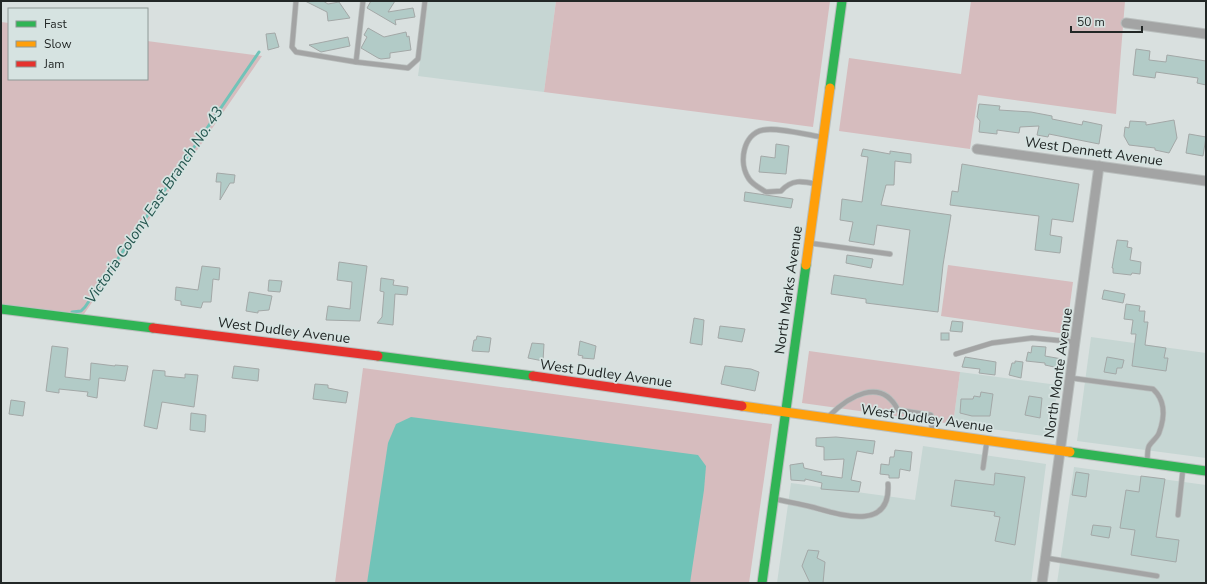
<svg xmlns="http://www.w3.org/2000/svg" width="1207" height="584" font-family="'Nunito Sans',sans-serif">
<rect width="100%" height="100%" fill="#d9e0df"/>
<!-- built -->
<g fill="#c6d6d3">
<path d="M428,1h128l-12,91 -126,-16z"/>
<path d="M1091,337l115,16v105l-129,-17z"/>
<path d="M960,372l98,13 -7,52 -98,-13z"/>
<path d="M923,446l123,18 -15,119h-254l14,-100 124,17z"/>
<path d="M1074,467l132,18v98h-149z"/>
</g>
<!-- green -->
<g fill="#d6bcbe">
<path d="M556,1h274l-17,126 -269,-35z"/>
<path d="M971,1h154l-9,113 -138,-19 -8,54 -131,-18 10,-73 112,16z"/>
<path d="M1,22l8,1v56h138v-38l115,15 -178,258 -83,-10z"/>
<path d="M948,265l125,17 -7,52 -125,-18z"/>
<path d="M809,351l151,21 -7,52 -151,-21z"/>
<path d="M363,368l409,56 -23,159h-414z"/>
</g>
<!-- water -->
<path fill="#71c3b8" d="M411,417l287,38 8,11 -2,24 -14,93h-323l21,-140 8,-19z"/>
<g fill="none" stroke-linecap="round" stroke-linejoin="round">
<!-- stream -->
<path stroke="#71c3b8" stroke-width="3" d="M72,312l9,-1 4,-4 174,-255"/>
</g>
<!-- building -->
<g fill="#b2cbc7" stroke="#a3a8a7">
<path d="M305,1h18l5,3 11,-2 11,16 -22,3 -1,-9z"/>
<path d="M371,1h24l-7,11 25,-4 2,9 -20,3 1,5 -29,-17z"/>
<path d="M368,28l16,9 22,-5 1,5 2,-1 2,14 -21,3v5l-9,1 -3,-1 -17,-10 6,-11 -3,-2z"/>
<path d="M275,33l4,14 -11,3 -2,-16z"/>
<path d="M348,37l2,9 -29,6 -12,-7z"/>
<path d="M1136,49l14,2 -1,9 17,2 1,-7 39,6v24l-9,-2 1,-5 -42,-6 -1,6 -22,-3z"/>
<path d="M979,104l21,2 -1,4 32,2 21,4v3l30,6 1,-4 19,4 -3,19 -50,-10 -1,3 -11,-2 2,-9 -19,1 -1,6 -22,-3v4l-18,-2 1,-11 -3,-4z"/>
<path d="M1174,120l3,18 -8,15 -14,-3v-2l-26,-3 -5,-9 1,-9 4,1 1,-7 16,1v3z"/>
<path d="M1189,134l17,3 -3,19 -17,-3z"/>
<path d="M776,144l13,2 -3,28 -27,-2 2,-16 14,2z"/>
<path d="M863,149l27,5v-3l21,3v9l-16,-2 -1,24h-8l-5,20 70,10 -8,50 -5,47 -72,-9v-4l-35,-5 3,-19 69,10 7,-55 -33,-5 -3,20 -25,-4 4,-19 -13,-2 2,-21 20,3 6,-45 -7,-1z"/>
<path d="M962,164l117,20 -6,38 -21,-3 -2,16 12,2 -2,16 -25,-3 4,-34 -89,-11 2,-14 6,1z"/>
<path d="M217,173l18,2 -1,8h-4l-10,17 1,-18h-5z"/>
<path d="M745,192l48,7 -2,9 -47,-7z"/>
<path d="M1117,240l11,1 -1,6 5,1 -2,12 11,2 -1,12 -8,-1 -1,2 -18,-2v-5h-1z"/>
<path d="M847,255l26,4 -2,9 -25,-5z"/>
<path d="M339,262l28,4 -7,55 -34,-1 2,-14 22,3 2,-27 -15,-2z"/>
<path d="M202,266l18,2 -1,12 -6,-1 -2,23h-8l-2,6 -20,-3v-4l-6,-1 1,-13 22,3z"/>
<path d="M381,278l13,2 -1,5 15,2 -1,8 -12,-1 -2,31 -16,-2 5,-6 2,-25 -4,-1z"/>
<path d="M269,280l13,1 -2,11 -12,-1z"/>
<path d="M1104,290l21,4 -2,9 -21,-4z"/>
<path d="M249,292l23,4 -3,14 -11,1v2l-12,-2z"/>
<path d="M1126,304l14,2 -1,5h6l-1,11h4l-3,23 21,3 -2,10h4l-2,13 -34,-5 4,-32h-5l2,-14 -9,-1z"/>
<path d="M694,318l10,2 -2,25 -12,-2z"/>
<path d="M952,321l11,1 -1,10 -12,-1z"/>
<path d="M720,326l25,3 -3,13 -24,-4z"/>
<rect x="941" y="333" width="8" height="7"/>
<path d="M477,336l14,2 -2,14 -17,-1 2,-11h2z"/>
<path d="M580,341l16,5 -2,13 -12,-1 1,-2 -5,-1z"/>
<path d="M532,343l12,1 -1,17 -15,-3z"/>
<path d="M52,346l16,2 -3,29 25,3 1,-17 24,3v-1l13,1 -3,15 -26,-3 -2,20 -10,-2 1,-4 -29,-3v4l-13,-2z"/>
<path d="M1032,346l14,1 -1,9 17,3 -3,9 -14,-3v-2l-19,-2 2,-9 3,1z"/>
<path d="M965,357l31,5 -1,13 -16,-2 1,-4 -18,-2z"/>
<path d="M1107,357l17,3 -2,8h-5l-1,6 -12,-2z"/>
<path d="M1015,361l8,1 -2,16 -12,-3 3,-12h3z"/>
<path d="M234,366l25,3 -1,12 -26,-3z"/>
<path d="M725,366l26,3 8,3 -4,19 -34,-7z"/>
<path d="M153,370l12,1v5l20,2v-4l13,1 -4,32 -32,-5 -5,27 -13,-3z"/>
<path d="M315,384l13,1v3l20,4 -2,11 -33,-4z"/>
<path d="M981,392l12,2 -3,22h-18l-12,-3 1,-14h12l1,-3 6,1z"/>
<path d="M1029,396l13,2 -2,20 -15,-3z"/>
<path d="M11,400l14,2 -2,14 -14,-2z"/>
<path d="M191,413l15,2 -1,17 -15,-2z"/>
<path d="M836,437l39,4 -2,13 -16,-3 -6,29 10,2 -2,10 -38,-3 1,-6 -17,-4v2l-14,-1 -1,-15 13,-2 1,5 18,4 -1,3 21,3 2,-19 -20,1v-13l-8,-1v-8z"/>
<path d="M895,450l17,2 -2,19 -10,-2 -1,9h-10v-3l-9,-1 1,-10 8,1 1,-8h4z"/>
<path d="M1076,472l13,2 -3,23 -14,-2z"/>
<path d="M995,473l30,4 -10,68 -20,-4 5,-24 -6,-1 1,-4 -44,-6 4,-26 39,5z"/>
<path d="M1141,476l24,3 -9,58 23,3 -3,22 -45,-7 4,-25 -15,-2 6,-38 13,2z"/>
<path d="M1093,525l18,2 -2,11 -18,-3z"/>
<path d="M808,550l11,1 -2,7 8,4 -2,21h-13l-8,-17z"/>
</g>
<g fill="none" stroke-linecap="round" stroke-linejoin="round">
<!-- lane casing -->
<g stroke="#b9bebd" stroke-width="6">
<g id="lane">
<path d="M296,1l-4,46 4,5 60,10 52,6 10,-9 7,-58"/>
<path d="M356,62l7,-61"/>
<path d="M816,184c-14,-3 -24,-5 -35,7l-15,1c-6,-4 -13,-7 -17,-13 -11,-16 -6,-45 14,-49 16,-3 43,5 59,7"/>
<path d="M809,243l81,11"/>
<path d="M956,354l36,-11 40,-5 44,4"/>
<path d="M1071,378l82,11c13,12 12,28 6,44 -2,5 -7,8 -10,13 -2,4 -1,10 -2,15"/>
<path d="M829,416c19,-19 52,-40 69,-6l33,5 1,18"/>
<path d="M983,468l4,-28"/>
<path d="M775,499c13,3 25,5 37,8 29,8 79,25 76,-23"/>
<path d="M1178,515l5,-47"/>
<path d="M1046,558l111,18"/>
</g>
</g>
<!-- street casing -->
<g stroke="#b9bebd" stroke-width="11">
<g id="street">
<path d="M1126,23l80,11"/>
<path d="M977,149l229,32"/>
<path d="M1042,583l57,-417"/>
</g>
</g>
<!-- fast casing -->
<g stroke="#b9bebd" stroke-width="11">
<g id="fast">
<path d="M830,88l12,-87"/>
<path d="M1,309l152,19"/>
<path d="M378,356l155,20"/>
<path d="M1070,452l136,19"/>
<path d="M762,583l44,-318"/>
</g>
</g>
<!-- slow casing -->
<g stroke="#b9bebd" stroke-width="11">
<g id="slow">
<path d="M806,265l24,-177"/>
<path d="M742,406l328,46"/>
</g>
</g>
<!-- jam casing -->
<g stroke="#b9bebd" stroke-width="11">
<g id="jam">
<path d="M153,328l225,28"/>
<path d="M533,376l209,30"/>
</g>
</g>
<!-- lane -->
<use href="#lane" stroke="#a3a4a4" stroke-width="4.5"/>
<!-- street -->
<use href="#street" stroke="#a3a4a4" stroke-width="9"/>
<!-- fast -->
<use href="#fast" stroke="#30b455" stroke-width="9"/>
<!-- slow -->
<use href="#slow" stroke="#ff9f0a" stroke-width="9"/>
<!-- jam -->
<use href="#jam" stroke="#e5322d" stroke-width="9"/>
</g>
<g text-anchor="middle" stroke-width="3.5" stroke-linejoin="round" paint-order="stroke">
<!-- street labels -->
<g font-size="14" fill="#222726" stroke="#d6e3e1">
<text transform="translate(1094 151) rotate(8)" y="5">West Dennett Avenue</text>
<text transform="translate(788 290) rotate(-82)" y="5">North Marks Avenue</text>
<text transform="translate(284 330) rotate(7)" y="5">West Dudley Avenue</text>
<text transform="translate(606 373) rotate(8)" y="5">West Dudley Avenue</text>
<text transform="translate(1058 373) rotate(-82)" y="5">North Monte Avenue</text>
<text transform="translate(927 418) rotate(8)" y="5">West Dudley Avenue</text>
</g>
<!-- water labels -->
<g font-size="15" font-style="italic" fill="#25564f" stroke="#d6e3e1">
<text transform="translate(154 205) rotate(-56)" y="5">Victoria Colony East Branch No. 43</text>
</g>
</g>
<!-- border -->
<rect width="1207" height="584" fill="none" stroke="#222726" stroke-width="4"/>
<!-- legend -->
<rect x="8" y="8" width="140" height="72" fill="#d6e3e1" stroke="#8e9896"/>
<rect x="16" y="21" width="20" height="6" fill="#30b455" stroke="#8e9896"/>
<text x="44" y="28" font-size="12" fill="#222726">Fast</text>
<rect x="16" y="41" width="20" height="6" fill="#ff9f0a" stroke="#8e9896"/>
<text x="44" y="48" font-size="12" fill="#222726">Slow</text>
<rect x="16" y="61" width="20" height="6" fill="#e5322d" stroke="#8e9896"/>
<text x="44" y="68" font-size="12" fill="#222726">Jam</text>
<!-- scale -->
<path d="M1071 26v6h71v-6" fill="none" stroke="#222726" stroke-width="2"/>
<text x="1077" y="26" font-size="12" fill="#222726" stroke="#d6e3e1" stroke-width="3" paint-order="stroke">50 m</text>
</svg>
